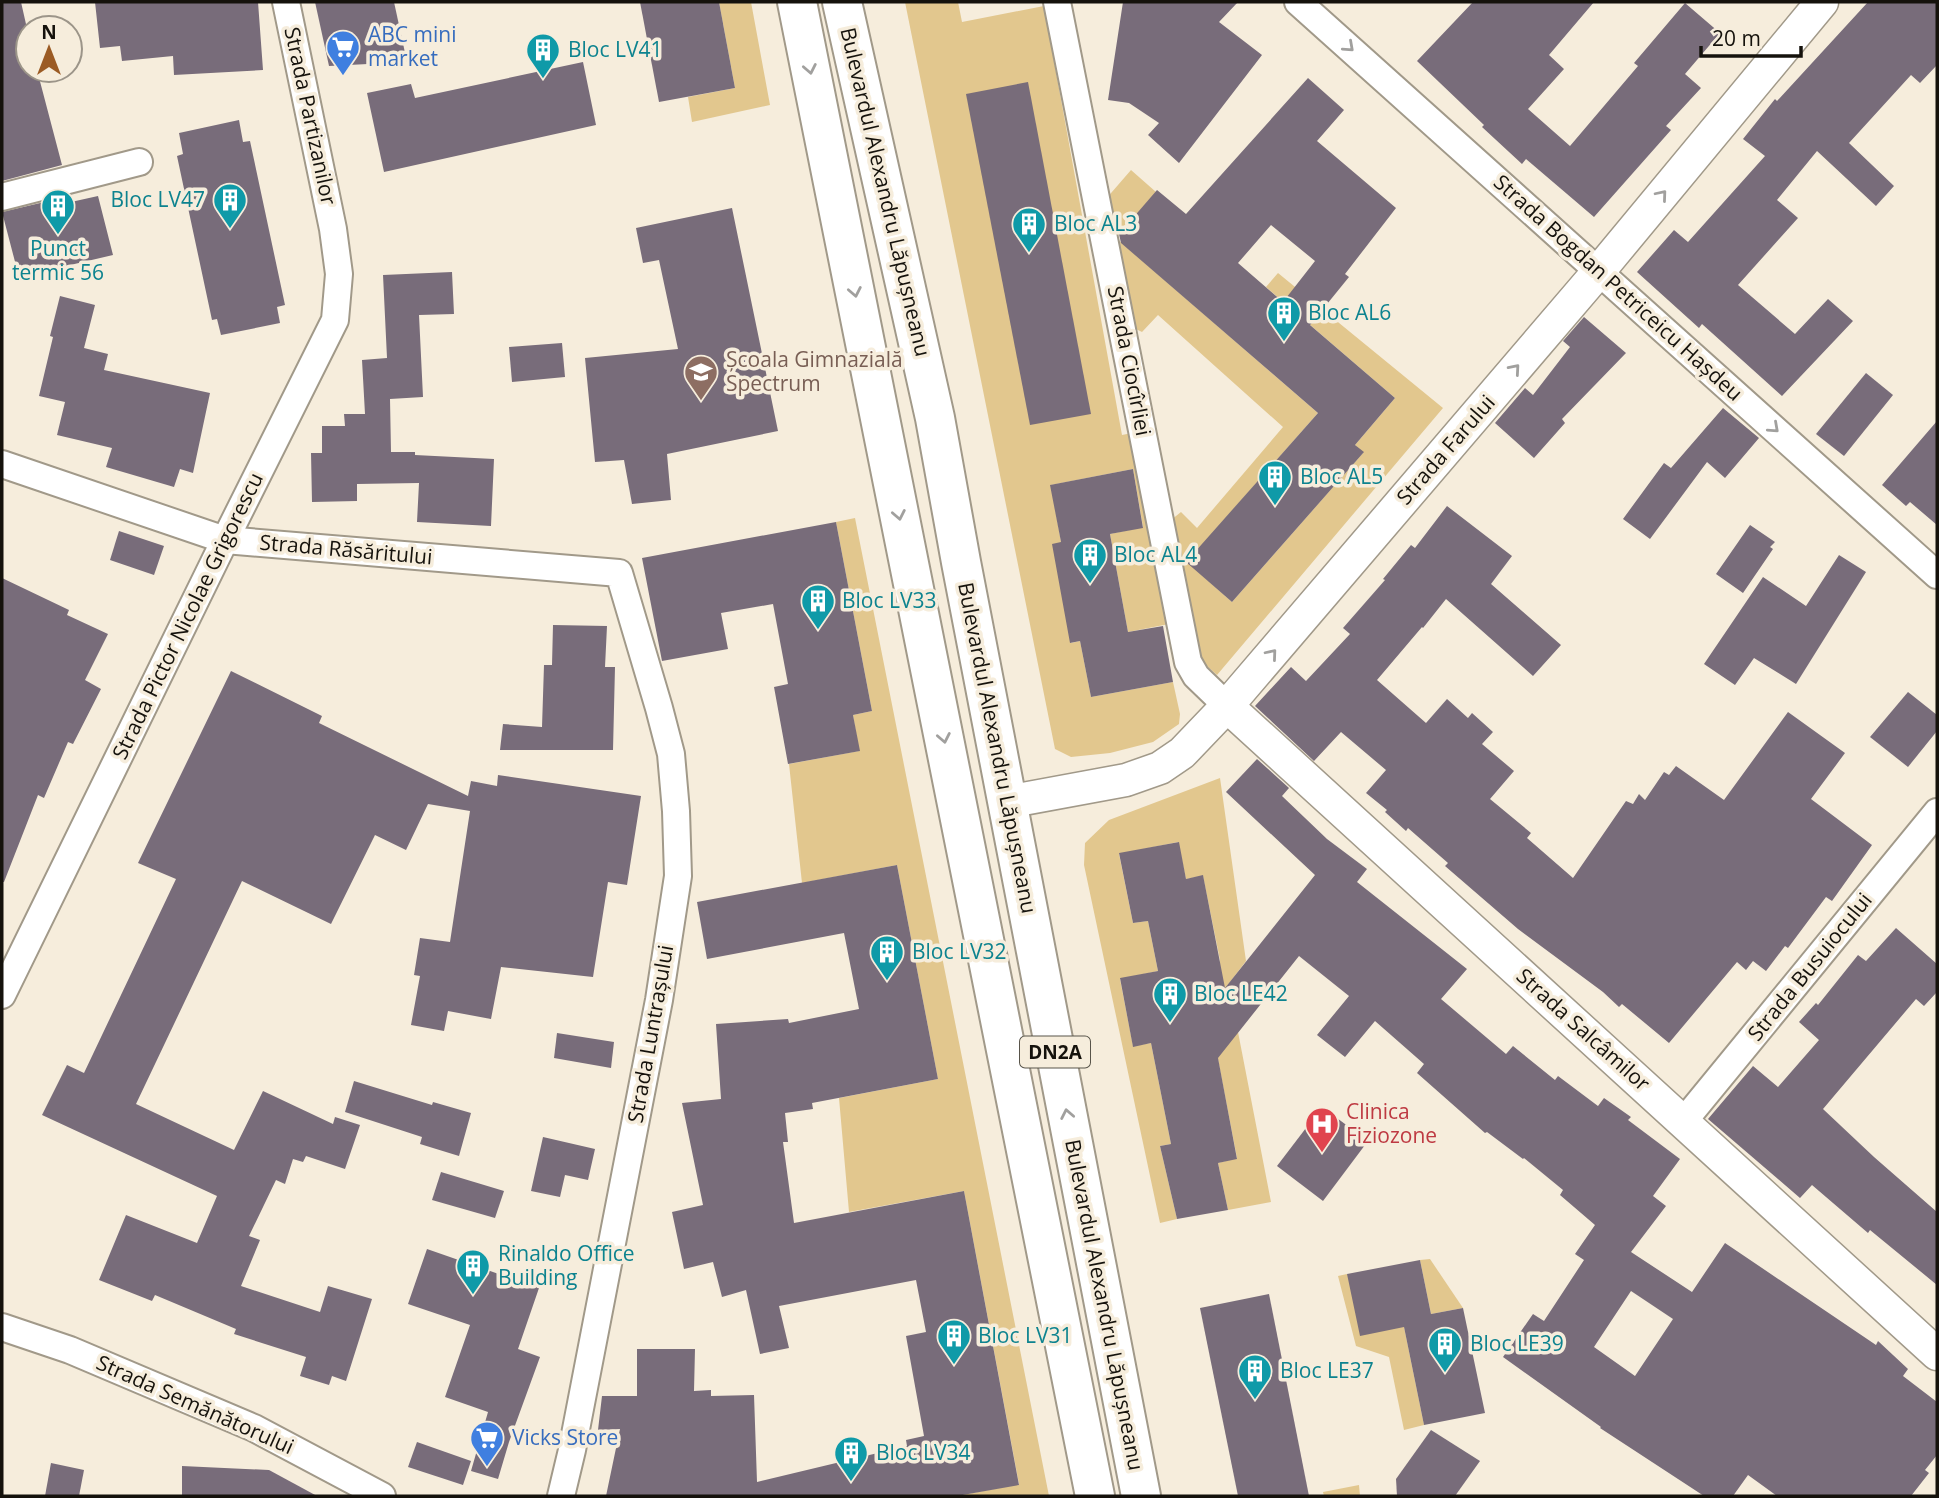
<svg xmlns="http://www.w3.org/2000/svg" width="1939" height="1498" font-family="'Open Sans',sans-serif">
<rect width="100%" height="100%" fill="#f6eddc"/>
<!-- green -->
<g fill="#e2c78e">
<path d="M719,2h32l19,103 -78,17 -4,-25 47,-9z"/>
<path d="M905,2h53l4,20 82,-16 78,429 10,-2 37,191 -41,8 -18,-98 33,-7 -10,-58 -82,16 10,57 10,101 9,-2 11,56 82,-15 7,32 -1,10 -26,18 -43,11 -39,4 -16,-8z"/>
<path d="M1131,170l25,22 -40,46 202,175 -131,149 45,40 131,-149 -8,-8 40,-47 -129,-111 12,-14 165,135 -226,267 -19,-17 -27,-138 10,-8 16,16 86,-101 -125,-112 -16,17 -6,-3 -31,-129z"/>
<path d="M855,518l194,978h-92l62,-12 -55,-293 -115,21 -10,-114 99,-19 -41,-214 -95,18 -13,-119 70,-13 -6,-36 19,-4 -36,-189z"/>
<path d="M1220,778l26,183 -19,25 11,46 33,170 -43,8 -10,-47 19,-5 -30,-156 13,-42 -17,-84 -17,3 -8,-37 -59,12 14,69 15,-2 10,50 -38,8 13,67 18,-3 20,101 -11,2 17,73 -17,4 -76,-358 1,-22 24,-23z"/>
<path d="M1430,1259l33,49 -32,6 -11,-54z"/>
<path d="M1347,1274l57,53 20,98 -20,5 -15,-73 -33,-11 -18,-70z"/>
<path d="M1359,1485l1,11h-36l-1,-4z"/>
</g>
<!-- building -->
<g fill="#786c7a" fill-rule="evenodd">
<path d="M2,2h19l7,31v37h9l25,95 -60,16z"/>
<path d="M95,2h163l5,68 -89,5 -1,-19 -51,5 -2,-15 -20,2z"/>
<path d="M315,2h79l13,60 -78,4z"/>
<path d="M640,2h79l16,86 -76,14z"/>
<path d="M1123,2h115l-19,20 43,33 -83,108 -31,-28 11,-12 -30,-20 -21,-3z"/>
<path d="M1473,2h121l-45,53 15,14 -36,40 42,37 68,-80 -4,-3 51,-60 35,30 -35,41 16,14 -35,38 5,4 -77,87 -68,-58 -4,5 -40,-37 2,-2 -67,-64z"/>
<path d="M1868,2h69v63l-17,18 -9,-8 -62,68 45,43 -18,20 -59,-55 -40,49 21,18 -60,67 57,49 33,-35 25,22 -71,75 -80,-72 -3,4 -62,-56 37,-42 14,12 77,-86 -22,-17 32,-40 2,2z"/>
<path d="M583,62l13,63 -212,47 -17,-79 44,-9 4,14z"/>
<path d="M1308,78l36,32 -27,31 79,67 -51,66 4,3 -39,48 85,73 -40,47 9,7 -132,150 -46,-40 132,-149 -197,-170 -2,-9 38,-44 29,24zM1271,225l44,36 -32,41 -45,-39z"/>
<path d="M1028,82l63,332 -61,11 -64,-331z"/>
<path d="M239,120l4,22 7,-1 35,164 -8,2 3,16 -59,12 -4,-16 -5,1 -35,-164 6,-2 -4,-21z"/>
<path d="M70,196l1,6 27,-6 15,59 -94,22 -17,-65z"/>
<path d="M732,208l46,223 -111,23 4,46 -39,4 -8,-44 -29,2 -10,-104 93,-9 -19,-89 -16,3 -7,-35z"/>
<path d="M452,272l2,42 -35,1 4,82 -33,2 1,53h24v3l79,4 -3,67 -74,-4 2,-39 -62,1v17l-45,1 -1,-49h11v-27h23l-1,-12h21l-3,-54 25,-2 -4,-83z"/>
<path d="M60,296l35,9 -11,43 24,6 -4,16 106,23 -17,80 -13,-4 -6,18 -68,-20 6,-19 -55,-13 8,-33 -26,-6 14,-59 -3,-1z"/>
<path d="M1584,317l42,36 -64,66 3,4 -31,35 -39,-35 30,-35 8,7 37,-48 -7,-6z"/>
<path d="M562,343l3,34 -53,5 -3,-35z"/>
<path d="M1866,373l27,22 -49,61 -28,-22z"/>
<path d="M1723,408l36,30 -34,40 -18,-16 -57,77 -27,-20 41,-56 7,5z"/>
<path d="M1937,421v104l-27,-23 -4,4 -24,-21z"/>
<path d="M1133,469l10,59 -33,6 18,98 35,-6 10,56 -82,15 -11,-56 -10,2 -18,-99 9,-2 -11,-57z"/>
<path d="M1447,506l65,50 -21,28 70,61 -28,31 -87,-77 -23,29 -1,-1 -45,53 49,43 21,-24 21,19 4,-5 21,19 -11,12 32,27 -24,28 41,34 -4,5 46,40 53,-77 7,3 6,-10 6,6 19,-28 5,3 7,-9 48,34 64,-88 57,41 -34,46 61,46 -40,56 -6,-4 -38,51 -3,-2 -19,25 -13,-10 -7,9 -9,-8 -68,81 -47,-39 -3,3 -16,-15 -85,-63 -73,-63 3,-3 -40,-35 -2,3 -21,-19 2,-2 -21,-17 20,-23 -45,-38 -27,29 -59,-55 36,-39 15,14 44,-47 -7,-6 42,-48 -2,-1 28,-34 4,3z"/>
<path d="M836,522l36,189 -19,4 7,36 -72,13 -14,-77 14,-3 -15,-80 -52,9 7,36 -66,12 -20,-103z"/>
<path d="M1750,525l25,17 -5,5 3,2 -30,44 -27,-19z"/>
<path d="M119,531l45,15 -10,29 -44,-15z"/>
<path d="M1839,555l27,17 -70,112 -42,-26 -19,27 -31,-21 59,-87 43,29z"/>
<path d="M2,578l67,32 -2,5 41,19 -23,46 16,9 -28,55 -5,-2 -24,56 -6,-3 -34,87h-2z"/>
<path d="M553,625l54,1 -2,41h10l-2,83h-113l3,-26 39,3 2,-62h8z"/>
<path d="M231,671l91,45 -3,7 149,73 3,-15 26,5 1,-11 143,21 -14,89 -19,-3 -15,95 -92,-10 -10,52 -43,-8 -4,20 -33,-6 9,-49 -6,-1 6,-37 30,4 20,-131 -42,-7 -22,46 -31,-15 -44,89 -89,-43 -106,223 98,46 29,-59 70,33 2,-7 25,8 -15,44 -39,-13 -3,6 -10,-3 -8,25 -9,-4 -27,56 11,4 -19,46 79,26 8,-26 44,13 -26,82 -14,-5 -3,9 -29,-9 6,-19 -72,-23 2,-5 -81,-34 -3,6 -53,-21 27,-65 71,28 20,-47 -175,-81 25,-50 17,8 92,-194 -38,-16z"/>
<path d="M1908,692l29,23v16l-29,36 -38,-30z"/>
<path d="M1257,759l32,29 -7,8 45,43 40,30 -10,13 110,87 -26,30 65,55 7,-8 42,34 3,-4 40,30 6,-8 27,19 -3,3 52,39 -27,37 13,10 -35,46 61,40 33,-49 151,102 2,-4 30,28 -5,7 34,26v53l-12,15 4,3 -18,23h-134l-29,-21 -15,21h-29l-104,-68 1,-1 -98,-70 30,-43 11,7 40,-61 -9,-6 20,-29 -35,-30 3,-5 -39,-32 -1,1 -36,-27 -2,1 -68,-60 7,-9 -49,-43 -30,36 -28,-22 32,-39 -50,-40 -81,102 19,101 -19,4 10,47 -51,9 -17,-73 11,-2 -20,-101 -18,4 -13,-69 38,-7 -10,-50 -15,2 -14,-70 60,-11 7,37 17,-4 22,113 90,-113 -89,-83zM1631,1291l42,28 -38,57 -41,-29z"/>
<path d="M897,865l41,214 -126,24 1,6 -28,4 3,29h-5l11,81 170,-32 55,294 -62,11h-351l14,-67 -22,1 4,-34h35v-47h58l-1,42 17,-1v6l43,-1 3,87 150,-36 -1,-6 18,-4 -18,-100 20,-4 -10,-52 -137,26 10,42 -29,6 -14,-64 -24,7 -9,-35 -29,7 -12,-57 31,-7 -21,-102 39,-4 -5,-75 72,-5 1,4 70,-14 -15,-76 -137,26 -10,-57z"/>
<path d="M1896,928l41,36v28l-13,14 -8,-7 -93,110 51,48 63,55v73l-67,-55 -2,3 -56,-48 -12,13 -92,-79 45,-53 25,21 41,-47 -20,-18 17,-19 2,2 40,-50 8,6z"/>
<path d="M557,1033l57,9 -3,26 -57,-10z"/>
<path d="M354,1081l78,24 1,-3 38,11 -12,43 -39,-12 2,-7 -77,-25z"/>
<path d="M1322,1107l46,34 -45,60 -46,-35z"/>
<path d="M543,1137l52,12 -7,31 -23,-5 -5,22 -29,-6z"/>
<path d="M441,1172l63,19 -9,27 -63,-18z"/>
<path d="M427,1249l112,39 -21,61 22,8 -31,85 -11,37 -27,-8 17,-59 -43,-15 25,-72 -62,-21z"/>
<path d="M1420,1260l11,54 32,-6 22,105 -61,12 -20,-98 -44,9 -13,-62z"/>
<path d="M1269,1294l40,202h-71l-38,-188z"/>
<path d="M1431,1430l49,31 -25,35h-58l-1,-17z"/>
<path d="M417,1442l54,19 -8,24 -55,-18z"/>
<path d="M51,1463l33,7 -5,26h-34z"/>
<path d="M182,1466l87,4 48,26h-135z"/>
</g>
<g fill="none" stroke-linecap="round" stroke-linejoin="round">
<!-- minor casing -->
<g stroke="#a19989" stroke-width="30">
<g id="minor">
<path d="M1057,2l131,660 8,14 31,30"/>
<path d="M1298,2l639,573"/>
<path d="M2,197l137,-35"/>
<path d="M2,464l223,76 394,33 40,135 12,46 5,57 2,65 -19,124 -87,450 -11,46"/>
<path d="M2,995l223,-455 110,-220 4,-46 -6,-45 -47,-227"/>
<path d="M1683,1122l254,-310"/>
<path d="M2,1327l68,23 184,78 128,68"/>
</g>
</g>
<!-- tertiary casing -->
<g stroke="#a19989" stroke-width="35">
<g id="tertiary">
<path d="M1227,706l710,648"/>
<path d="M1007,802l119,-22 34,-12 22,-15 45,-47 372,-435 223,-269"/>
</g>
</g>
<!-- primary casing -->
<g stroke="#a19989" stroke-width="42">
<g id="primary">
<path d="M797,2l298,1494"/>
<path d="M842,2l93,416 26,144 180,934"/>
</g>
</g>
<!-- minor -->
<use href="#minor" stroke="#fff" stroke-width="26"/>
<!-- tertiary -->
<use href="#tertiary" stroke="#fff" stroke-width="32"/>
<!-- primary -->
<use href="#primary" stroke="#fff" stroke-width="38"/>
</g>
<!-- one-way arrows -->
<defs><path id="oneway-chevron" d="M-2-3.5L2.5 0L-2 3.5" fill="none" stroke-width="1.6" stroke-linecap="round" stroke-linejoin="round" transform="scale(1.75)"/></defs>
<g stroke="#a1a09e">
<use href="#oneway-chevron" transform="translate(1349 47) rotate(42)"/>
<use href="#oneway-chevron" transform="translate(810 69) rotate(79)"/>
<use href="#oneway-chevron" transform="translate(1662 195) rotate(-50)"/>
<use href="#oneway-chevron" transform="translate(855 292) rotate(79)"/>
<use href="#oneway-chevron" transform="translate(1515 369) rotate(-49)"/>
<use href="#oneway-chevron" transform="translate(1774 428) rotate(42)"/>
<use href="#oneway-chevron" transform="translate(899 515) rotate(79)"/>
<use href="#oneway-chevron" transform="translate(1272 654) rotate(-50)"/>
<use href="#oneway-chevron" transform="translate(944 738) rotate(79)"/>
<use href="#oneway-chevron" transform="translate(1067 1114) rotate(-101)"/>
</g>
<!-- icons -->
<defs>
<g id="supermarket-pin" transform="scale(1.75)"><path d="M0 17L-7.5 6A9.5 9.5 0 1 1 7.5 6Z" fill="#3f7fe0" stroke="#f6eddc"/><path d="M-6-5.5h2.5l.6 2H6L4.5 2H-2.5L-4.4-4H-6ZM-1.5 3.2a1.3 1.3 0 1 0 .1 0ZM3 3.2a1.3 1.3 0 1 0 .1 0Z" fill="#fff"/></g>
<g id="building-pin" transform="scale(1.75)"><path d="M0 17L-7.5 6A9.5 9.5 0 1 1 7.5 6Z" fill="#0f9aa8" stroke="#f6eddc"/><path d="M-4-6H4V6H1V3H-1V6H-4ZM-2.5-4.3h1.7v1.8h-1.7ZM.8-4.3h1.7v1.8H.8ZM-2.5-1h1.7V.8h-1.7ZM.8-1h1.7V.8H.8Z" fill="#fff"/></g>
<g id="school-pin" transform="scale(1.75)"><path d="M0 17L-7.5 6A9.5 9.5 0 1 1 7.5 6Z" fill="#8d6e63" stroke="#f6eddc"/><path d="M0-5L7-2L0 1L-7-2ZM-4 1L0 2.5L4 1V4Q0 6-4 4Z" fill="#fff"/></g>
<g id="hospital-pin" transform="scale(1.75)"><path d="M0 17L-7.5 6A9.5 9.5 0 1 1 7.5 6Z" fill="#e0444e" stroke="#f6eddc"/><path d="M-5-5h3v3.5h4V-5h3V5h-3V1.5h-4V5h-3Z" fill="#fff"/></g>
</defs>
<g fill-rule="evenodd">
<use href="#supermarket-pin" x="343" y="47"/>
<use href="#building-pin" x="543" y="50"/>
<use href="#building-pin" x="230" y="200"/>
<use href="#building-pin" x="58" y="206"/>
<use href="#building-pin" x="1029" y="224"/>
<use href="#building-pin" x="1284" y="313"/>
<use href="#school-pin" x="701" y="372"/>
<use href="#building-pin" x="1275" y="477"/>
<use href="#building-pin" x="1090" y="555"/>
<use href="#building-pin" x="818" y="601"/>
<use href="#building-pin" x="887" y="952"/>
<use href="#building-pin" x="1170" y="994"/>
<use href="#hospital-pin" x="1322" y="1124"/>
<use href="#building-pin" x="473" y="1266"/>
<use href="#building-pin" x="954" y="1336"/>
<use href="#building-pin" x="1445" y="1344"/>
<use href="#building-pin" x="1255" y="1371"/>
<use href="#supermarket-pin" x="487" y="1438"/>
<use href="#building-pin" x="851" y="1453"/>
</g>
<g text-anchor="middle" stroke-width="7" stroke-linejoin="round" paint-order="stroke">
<!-- shield labels -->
<rect fill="#f6eddc" stroke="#58544a" stroke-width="2" x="1020" y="1036.5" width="70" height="31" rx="5"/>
<g font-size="19" font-weight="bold" fill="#15120c">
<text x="1055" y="1059">DN2A</text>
</g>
<!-- shop labels -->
<g font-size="21" fill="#366cbe" stroke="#f6eddc" text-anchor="start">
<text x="368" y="42">ABC mini<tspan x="368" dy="24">market</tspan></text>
<text x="512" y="1445">Vicks Store</text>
</g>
<!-- culture labels -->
<g font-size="21" fill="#0d838f" stroke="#f6eddc" text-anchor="start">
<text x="568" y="57">Bloc LV41</text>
<text x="205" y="207" text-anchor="end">Bloc LV47</text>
<text x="1054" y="231">Bloc AL3</text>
<text x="58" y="256" text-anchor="middle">Punct<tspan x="58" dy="24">termic 56</tspan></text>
<text x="1308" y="320">Bloc AL6</text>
<text x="1300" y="484">Bloc AL5</text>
<text x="1114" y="562">Bloc AL4</text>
<text x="842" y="608">Bloc LV33</text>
<text x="912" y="959">Bloc LV32</text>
<text x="1194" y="1001">Bloc LE42</text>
<text x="498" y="1261">Rinaldo Office<tspan x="498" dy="24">Building</tspan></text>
<text x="978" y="1343">Bloc LV31</text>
<text x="1470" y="1351">Bloc LE39</text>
<text x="1280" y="1378">Bloc LE37</text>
<text x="876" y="1460">Bloc LV34</text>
</g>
<!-- street labels -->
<g font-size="21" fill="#15120c" stroke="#f6eddc">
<text transform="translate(310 116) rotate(78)" y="7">Strada Partizanilor</text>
<text transform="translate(885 192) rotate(77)" y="7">Bulevardul Alexandru Lăpușneanu</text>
<text transform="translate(1618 288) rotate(42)" y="7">Strada Bogdan Petriceicu Hașdeu</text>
<text transform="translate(1129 361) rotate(79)" y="7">Strada Ciocîrliei</text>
<text transform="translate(1446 450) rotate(-49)" y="7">Strada Farului</text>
<text transform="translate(346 550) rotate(5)" y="7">Strada Răsăritului</text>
<text transform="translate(188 616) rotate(-64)" y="7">Strada Pictor Nicolae Grigorescu</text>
<text transform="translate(997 748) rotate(79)" y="7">Bulevardul Alexandru Lăpușneanu</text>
<text transform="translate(1810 967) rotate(-51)" y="7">Strada Busuiocului</text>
<text transform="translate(1583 1030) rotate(42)" y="7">Strada Salcâmilor</text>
<text transform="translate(651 1034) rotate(-80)" y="7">Strada Luntrașului</text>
<text transform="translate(1104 1305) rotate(79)" y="7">Bulevardul Alexandru Lăpușneanu</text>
<text transform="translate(195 1405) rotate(24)" y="7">Strada Semănătorului</text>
</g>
<!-- education labels -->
<g font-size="21" fill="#785e54" stroke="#f6eddc" text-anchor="start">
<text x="726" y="367">Școala Gimnazială<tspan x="726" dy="24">Spectrum</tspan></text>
</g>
<!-- health labels -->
<g font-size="21" fill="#be3a42" stroke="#f6eddc" text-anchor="start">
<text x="1346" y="1119">Clinica<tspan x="1346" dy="24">Fiziozone</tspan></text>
</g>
</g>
<!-- border -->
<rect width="1939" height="1498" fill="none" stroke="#15120c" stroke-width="7"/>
<!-- north arrow -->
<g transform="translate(49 49)"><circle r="33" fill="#f6eddc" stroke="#9c9589" stroke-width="2"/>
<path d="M0-5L12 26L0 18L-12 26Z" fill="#9b5b24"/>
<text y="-10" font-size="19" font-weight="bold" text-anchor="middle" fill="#15120c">N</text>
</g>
<!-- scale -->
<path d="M1701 46v10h100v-10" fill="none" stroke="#15120c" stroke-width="3.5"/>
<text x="1712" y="46" font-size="21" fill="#15120c" stroke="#f6eddc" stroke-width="5" paint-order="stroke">20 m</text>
</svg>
